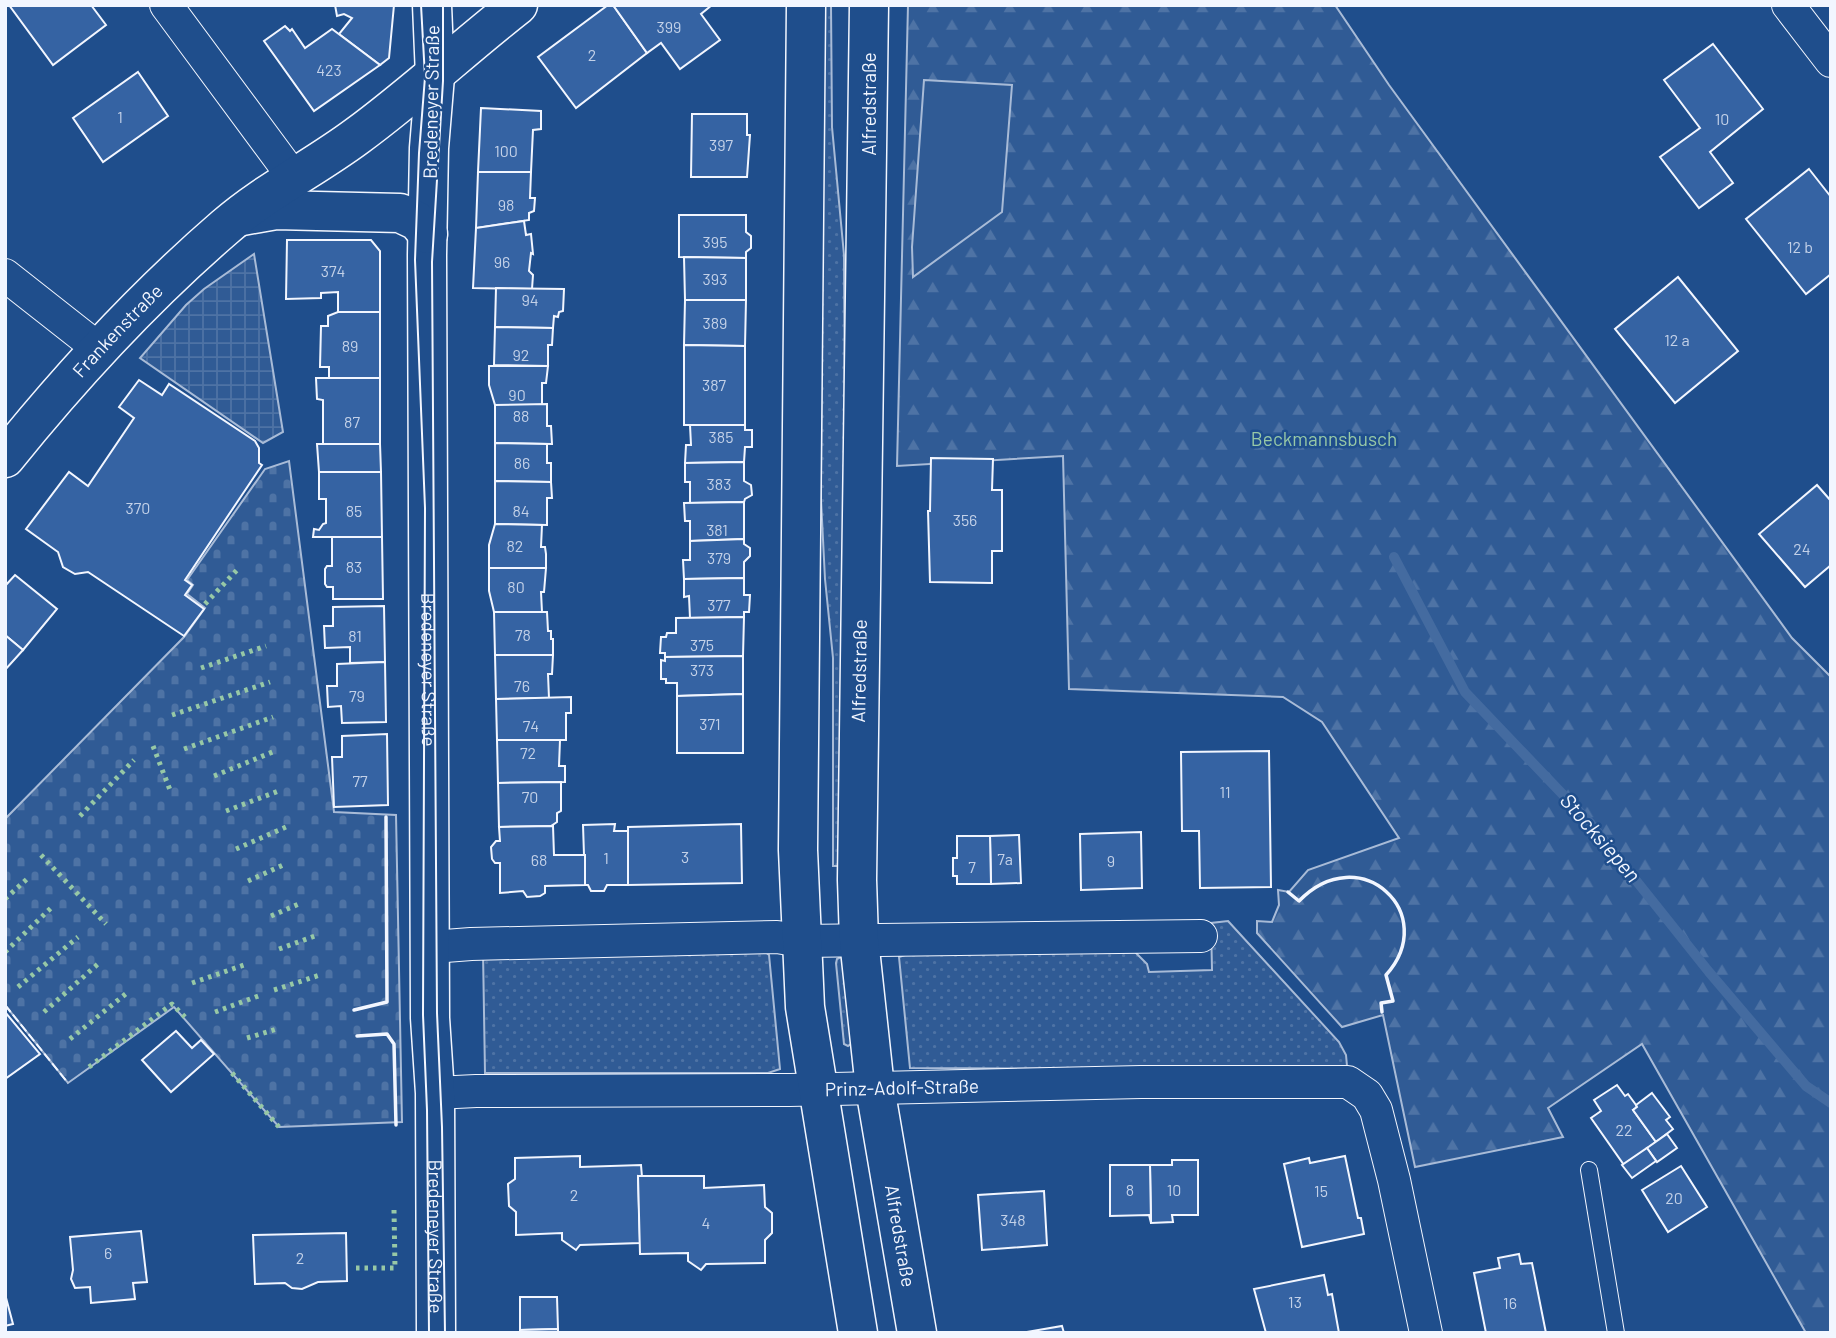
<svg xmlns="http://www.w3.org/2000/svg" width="1836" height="1338" font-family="Barlow,sans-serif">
<defs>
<pattern id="green-dots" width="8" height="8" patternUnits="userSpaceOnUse" patternTransform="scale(1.75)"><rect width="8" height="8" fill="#305b95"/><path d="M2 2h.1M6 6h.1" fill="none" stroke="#4e73a5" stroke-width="1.8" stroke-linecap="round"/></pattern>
<pattern id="forest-firs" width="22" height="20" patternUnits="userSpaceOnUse" patternTransform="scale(1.75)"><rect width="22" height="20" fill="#305b95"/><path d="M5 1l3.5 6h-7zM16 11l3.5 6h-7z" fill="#4e73a5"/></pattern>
<pattern id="cemetery-stones" width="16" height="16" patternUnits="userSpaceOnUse" patternTransform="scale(1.75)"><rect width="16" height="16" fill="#305b95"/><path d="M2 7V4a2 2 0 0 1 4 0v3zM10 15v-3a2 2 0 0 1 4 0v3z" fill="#4e73a5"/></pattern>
<pattern id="plaza-grid" width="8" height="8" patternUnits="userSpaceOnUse" patternTransform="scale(1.75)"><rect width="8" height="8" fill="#305b95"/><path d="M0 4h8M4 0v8" fill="none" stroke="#4e73a5"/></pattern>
</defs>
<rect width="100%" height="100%" fill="#1f4e8c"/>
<!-- green -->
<g fill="url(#green-dots)" stroke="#a8bbd7" stroke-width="2">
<path d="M823,5h8l1,122 12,128 1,174 -4,437h-8v-208l-8,-79 -4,-79z"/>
<path d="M1228,921l111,121 7,13 1,11 -217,3 -220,-1 -11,-111 12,-4 224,-1 12,12 2,8 63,-2 -1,-47z"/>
<path d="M763,950l6,5 11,114 -12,4h-283l-2,-121z"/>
<path d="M841,957l3,3 8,83 -4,3 -4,-2 -8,-81 1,-4z"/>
</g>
<!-- forest -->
<path fill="url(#forest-firs)" stroke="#a8bbd7" stroke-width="2" d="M908,5h427l54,80 403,553 39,39v656h-25l-164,-289 -94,64 15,29 -148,30 -32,-152 -41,12 -85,-94v-12l15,1 7,-17 -1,-15 11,2 19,-22 91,-32 -77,-116 -39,-25 -214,-8 -6,-233 -166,10z"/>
<!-- cemetery -->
<path fill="url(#cemetery-stones)" stroke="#a8bbd7" stroke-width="2" d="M289,461l45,351 62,3 6,307 -123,5 -105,-120 -106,76 -63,-78v-186l179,-182 21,-29 -18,-14 6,-9 -6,-5 78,-111z"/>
<!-- pitch -->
<path fill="#305b95" stroke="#a8bbd7" stroke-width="2" d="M924,80l88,5 -10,127 -89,65 -1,-30z"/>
<!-- plaza -->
<path fill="url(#plaza-grid)" stroke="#a8bbd7" stroke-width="2" d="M254,254l29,178 -20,11 -123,-85 46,-53 18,-16z"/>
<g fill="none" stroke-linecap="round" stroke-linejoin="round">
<!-- stream -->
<path stroke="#446ba0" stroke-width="10" d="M1394,557l71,135 126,132 118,148 97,114 25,17"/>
</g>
<!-- building -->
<g fill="#3563a3" stroke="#f2f6ff" stroke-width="2">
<path d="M9,5h82l15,20 -53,40z"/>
<path d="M335,5h59l-5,53 -9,7 -41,-31 13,-16 -8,-4 -7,2z"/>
<path d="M608,5h5l34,48 -71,55 -38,-51z"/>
<path d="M613,5h99l-11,9 19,26 -40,29 -19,-26 -14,10z"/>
<path d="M285,26l5,5 2,-2 13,19 27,-19 48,36 -66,46 -50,-70z"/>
<path d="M1713,44l50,65 -53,43 23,31 -34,25 -39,-51 40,-29 -36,-48z"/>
<path d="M138,72l30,44 -65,46 -30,-44z"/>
<path d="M481,108l60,3v18l-8,1 -2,42h-53z"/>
<path d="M692,114h55v21h3l-3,42h-56z"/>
<path d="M1809,169l22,28v77l-25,20 -60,-75z"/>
<path d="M478,172h53l-1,26h5l-1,13 -5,2v7l-53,8z"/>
<path d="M679,215h67v17l5,4v12l-5,4v6l-67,-1z"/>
<path d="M524,221l2,14 5,-1 2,20 -2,-1 -2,18 4,4 -1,14 -59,-1 3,-60z"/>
<path d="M287,240h84l9,11v61h-42v-20l-17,1v5l-35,1z"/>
<path d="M684,257l62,1v42h-61z"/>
<path d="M1678,277l60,74 -63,52 -60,-74z"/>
<path d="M496,288l68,1 -1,22 -4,1 -1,5 -4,-1 -1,12 -58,-1z"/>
<path d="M685,300h61l-1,46 -61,-1z"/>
<path d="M338,312h42v66h-51v-11h-9l1,-41h7v-10z"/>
<path d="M495,327l58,1 -1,17h-4v21l-54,-1z"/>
<path d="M684,345l61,1v79h-61z"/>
<path d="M489,366h59l-2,17h-4v22h-47l-6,-20z"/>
<path d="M316,378h64v66h-57v-44l-6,-1z"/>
<path d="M139,380l23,15 7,-11 86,57 4,7v15l3,2 -77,115 7,5 -7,10 19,14 -20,27 -96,-64 -13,2 -12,-7 -5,-15 -32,-23 43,-57 19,14 46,-68 -15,-11z"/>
<path d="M547,404v22h4l1,18 -57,-1v-38z"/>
<path d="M690,425h55v5h7v17h-7l-1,15 -59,1 1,-18h5z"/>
<path d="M495,443l52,1v19h4v19l-56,-1z"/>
<path d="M317,444h63l1,28h-62z"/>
<path d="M931,458l62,1 -1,31h10v61h-10v32l-62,-1 -2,-71h2z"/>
<path d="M744,462v19l7,4 1,10 -7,4 -1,3 -54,1v-21h-5v-19z"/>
<path d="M319,472h62l1,65h-69l1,-8 5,1 4,-6 3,-1v-24h-7z"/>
<path d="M495,481l56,1 1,16h-5v27l-52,-1z"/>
<path d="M1817,485l14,16v64l-26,22 -46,-53z"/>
<path d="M744,502v37l-54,2v-20h-5l-1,-18z"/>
<path d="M495,524l47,1 -1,22h4l1,7v14h-57v-23z"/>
<path d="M332,537h50l1,62h-50v-12h-6l-2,-3v-15l2,-3h5z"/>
<path d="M744,539v5l6,4v8l-6,6v16l-60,1 -1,-19h7v-19z"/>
<path d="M489,568h57l-2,24h-3l1,20h-48l-5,-21z"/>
<path d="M15,575l42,34 -34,41 -18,-15v-49z"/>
<path d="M744,578v17h6l-1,17h-5v5l-54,1 -1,-22 -5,1v-18z"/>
<path d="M384,606l1,56 -35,1v-16l-25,1 -1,-22h9v-19z"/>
<path d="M494,612h53l1,19h3v8h2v16h-58z"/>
<path d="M744,617l-1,39 -78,1v-4h-5l1,-16h5l1,-4h9v-15z"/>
<path d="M5,635l18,15 -18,20z"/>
<path d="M495,655h58l-1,19h-4l1,24 -53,1z"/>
<path d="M743,656v38l-66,2v-13h-11v-4h-5v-19l4,1v-4z"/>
<path d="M385,662l1,60 -44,1 -1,-17 -13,1 -1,-21h10v-22z"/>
<path d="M743,694v59h-66v-57z"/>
<path d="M571,697v16h-5v27h-69l-1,-41z"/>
<path d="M387,734l1,71 -54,2 -2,-50h10v-21z"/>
<path d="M497,740h63l-1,26h6v16l-67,1z"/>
<path d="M1269,751l2,136 -71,1 -1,-57h-17l-1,-79z"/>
<path d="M561,782v29l-4,2v9l-6,4 -52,1 -1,-44z"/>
<path d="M615,824l-1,7h14v54h-21l-3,6h-13l-3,-6h-3l-2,-60z"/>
<path d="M741,824l1,59 -114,2v-58z"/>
<path d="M553,826l1,29h31v30l-40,1v7l-5,3 -13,1 -4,-6 -23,2v-30h-5l-3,-4 -1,-12 5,-6h4l-1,-14z"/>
<path d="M1141,832l1,56 -61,2 -1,-56z"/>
<path d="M1019,835l2,48 -30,1 -1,-48z"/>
<path d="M957,836h33l1,48h-34v-8h-4v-18h4z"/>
<path d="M5,1012l35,42 -35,25z"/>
<path d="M176,1031l16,17 9,-8 13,14 -43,38 -29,-32z"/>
<path d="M1617,1085l8,11 3,-2 8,11 1,2 -4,3 23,32 -32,23 -33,-47 10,-7 -7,-11z"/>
<path d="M1652,1093l18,24 -4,3 7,9 -17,13 -23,-32 4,-3 -1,-2z"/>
<path d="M1667,1134l10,14 -20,14 -10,-14z"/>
<path d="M1647,1148l9,13 -24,17 -10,-13z"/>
<path d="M580,1156v11l61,-2 1,12 -4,-1 2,67 -60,2 -4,5 -14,-10v-7l-46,2v-23l-7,-6 -1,-22 7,-5v-21z"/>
<path d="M1345,1156l13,62h3l3,16 -62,13 -18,-83 25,-6 1,5z"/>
<path d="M1172,1160h26v55h-26l1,7 -22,1 -1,-58h22z"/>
<path d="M1110,1165h40l1,58 -2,-8 -39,1z"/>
<path d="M1681,1166l26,41 -39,25 -26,-42z"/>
<path d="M638,1176h66v12l60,-3 1,22 7,6v20l-7,7v23l-59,1 -5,6 -13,-9v-8l-48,1z"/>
<path d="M1044,1191l3,54 -65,5 -4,-55z"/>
<path d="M141,1231l6,51 -14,1 2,16 -44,4 -1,-16 -15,1 -4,-9 2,-9 -3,-33z"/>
<path d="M346,1233l1,48 -29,1 -16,7 -10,-1 -7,-5 -30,1 -2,-49z"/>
<path d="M1519,1254l2,10 11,-1 14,70h-60l-12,-60 26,-5 -2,-10z"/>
<path d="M1324,1275l4,20 4,-1 7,39h-73l-12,-44z"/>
<path d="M5,1294l8,30 -8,2z"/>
<path d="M520,1297h37l1,32 -38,1z"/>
<path d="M1062,1326l2,7h-43z"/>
<path d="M558,1329v4h-38v-3z"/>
</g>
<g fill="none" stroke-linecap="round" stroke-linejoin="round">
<!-- service casing -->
<g stroke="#f2f6ff" stroke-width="18">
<path id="service" d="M1589,1170l27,163"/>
</g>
<!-- minor casing -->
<g stroke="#f2f6ff" stroke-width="34">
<g id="minor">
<path d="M166,5l128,173"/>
<path d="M1788,5l43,56"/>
<path d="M5,275l94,74"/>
<path d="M432,947l39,-3 306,-7 24,4 400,-5"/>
<path id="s1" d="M435,1093l41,-2 314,-1 351,-8h207l19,13 9,15 18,70 32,153"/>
</g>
</g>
<!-- tertiary casing -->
<g stroke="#f2f6ff" stroke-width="41">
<g id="tertiary">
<path id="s2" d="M432,5l3,71 -6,72 -2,107 3,763 5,75 1,240"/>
</g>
</g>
<!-- secondary casing -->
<g stroke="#f2f6ff" stroke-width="41">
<g id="secondary">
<path d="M242,216l34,-6 124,3 17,8 11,13"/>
<path id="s3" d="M5,458c67,-83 140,-162 220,-231 40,-35 89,-59 132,-91 56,-41 106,-88 161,-131"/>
</g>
</g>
<!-- primary casing -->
<g stroke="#f2f6ff" stroke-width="41">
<g id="primary">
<path d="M806,5l-8,845 7,157 53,326"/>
<path id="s4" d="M869,5l-12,875 2,60 16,148 42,245"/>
</g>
</g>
<!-- service -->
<use href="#service" stroke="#1f4e8c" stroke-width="16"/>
<!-- minor -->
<use href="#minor" stroke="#1f4e8c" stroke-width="32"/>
<!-- tertiary -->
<use href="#tertiary" stroke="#1f4e8c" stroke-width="38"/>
<!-- secondary -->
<use href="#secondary" stroke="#1f4e8c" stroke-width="38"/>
<!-- primary -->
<use href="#primary" stroke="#1f4e8c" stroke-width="38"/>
<!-- tram -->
<g stroke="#f2f6ff" stroke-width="2">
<path d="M421,5l4,72 -6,76 -4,107 10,248 -2,507 4,95 2,223"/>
<path d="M443,5v76l-11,181 5,751 5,114 3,206"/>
</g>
<!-- hedge -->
<g stroke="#97c8a6" stroke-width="5" stroke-dasharray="3.5 5" stroke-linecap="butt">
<path d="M205,604l32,-34"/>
<path d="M201,668l65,-22"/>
<path d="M172,715l98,-33"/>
<path d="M153,746l17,44"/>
<path d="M184,749l89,-32"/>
<path d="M214,776l61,-25"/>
<path d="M226,811l55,-21"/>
<path d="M80,816l54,-56"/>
<path d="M236,849l50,-22"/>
<path d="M41,855l65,69"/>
<path d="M248,881l35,-16"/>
<path d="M5,899l22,-20"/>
<path d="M271,916l30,-13"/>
<path d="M279,949l36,-13"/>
<path d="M5,952l47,-45"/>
<path d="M192,983l55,-19"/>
<path d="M18,987l60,-50"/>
<path d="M274,990l46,-15"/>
<path d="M44,1012l55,-49"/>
<path d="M215,1012l46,-17"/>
<path d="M247,1038l30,-9"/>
<path d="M70,1039l58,-47"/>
<path d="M89,1067l83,-63 16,16"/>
<path d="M232,1073l47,54"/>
<path d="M356,1268h39l-1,-58"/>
</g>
<!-- fence -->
<path stroke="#f2f6ff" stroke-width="2" stroke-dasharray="9 3.5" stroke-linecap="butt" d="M5,1005l63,78"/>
<!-- wall -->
<g stroke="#f2f6ff" stroke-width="3.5">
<path d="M1288,892l11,9c61,-63 142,13 87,74l7,26 -12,2 1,9"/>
<path d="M354,1010l33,-8 -1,-185"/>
<path d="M357,1036l30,-2 7,10 2,81"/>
</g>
</g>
<g text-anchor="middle" stroke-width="5" stroke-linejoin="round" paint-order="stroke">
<!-- number labels -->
<g font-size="16" fill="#c3d1e8">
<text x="669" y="33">399</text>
<text x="592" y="61">2</text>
<text x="329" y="76">423</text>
<text x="120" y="123">1</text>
<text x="1722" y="125">10</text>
<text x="721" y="151">397</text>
<text x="506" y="157">100</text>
<text x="506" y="211">98</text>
<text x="715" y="248">395</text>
<text x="1800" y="253">12 b</text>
<text x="502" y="268">96</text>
<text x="333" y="277">374</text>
<text x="715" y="285">393</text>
<text x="530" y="306">94</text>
<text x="715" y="329">389</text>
<text x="1677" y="346">12 a</text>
<text x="350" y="352">89</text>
<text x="521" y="361">92</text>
<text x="714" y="391">387</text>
<text x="517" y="401">90</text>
<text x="521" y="422">88</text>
<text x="352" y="428">87</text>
<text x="721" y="443">385</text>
<text x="522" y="469">86</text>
<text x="719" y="490">383</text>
<text x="138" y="514">370</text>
<text x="354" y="517">85</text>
<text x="521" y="517">84</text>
<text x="965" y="526">356</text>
<text x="717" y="536">381</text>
<text x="515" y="552">82</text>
<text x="1802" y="555">24</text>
<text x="719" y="564">379</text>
<text x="354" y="573">83</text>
<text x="516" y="593">80</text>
<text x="719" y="611">377</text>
<text x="523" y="641">78</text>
<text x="355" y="642">81</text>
<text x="702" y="651">375</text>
<text x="702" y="676">373</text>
<text x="522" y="692">76</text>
<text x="357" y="702">79</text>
<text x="710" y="730">371</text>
<text x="531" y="732">74</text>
<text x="528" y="759">72</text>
<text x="360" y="787">77</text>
<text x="1225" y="798">11</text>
<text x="530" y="803">70</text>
<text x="685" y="863">3</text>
<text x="606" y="864">1</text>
<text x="1005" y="865">7a</text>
<text x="539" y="866">68</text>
<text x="1111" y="867">9</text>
<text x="972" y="873">7</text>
<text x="1624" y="1136">22</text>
<text x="1130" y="1196">8</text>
<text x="1174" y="1196">10</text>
<text x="1321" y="1197">15</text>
<text x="574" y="1201">2</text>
<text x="1674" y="1204">20</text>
<text x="1013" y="1226">348</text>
<text x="706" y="1229">4</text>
<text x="108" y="1259">6</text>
<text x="300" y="1264">2</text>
<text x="1295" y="1308">13</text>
<text x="1510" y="1309">16</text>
</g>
<!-- street labels -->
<g font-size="19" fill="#f2f6ff" stroke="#1f4e8c">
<text transform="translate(431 102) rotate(-89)" y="7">Bredeneyer Straße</text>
<text transform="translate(869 104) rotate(-90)" y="7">Alfredstraße</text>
<text dy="7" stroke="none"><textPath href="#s3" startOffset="170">Frankenstraße</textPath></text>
<text dy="7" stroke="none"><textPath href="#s2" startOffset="665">Bredeneyer Straße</textPath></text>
<text transform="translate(859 671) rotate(-89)" y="7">Alfredstraße</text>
<text dy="7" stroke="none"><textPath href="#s1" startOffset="467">Prinz-Adolf-Straße</textPath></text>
<text dy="7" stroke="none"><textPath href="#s4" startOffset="1234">Alfredstraße</textPath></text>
<text dy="7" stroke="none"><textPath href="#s2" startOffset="1232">Bredeneyer Straße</textPath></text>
</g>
<!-- park labels -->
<g font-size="19" fill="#97c8a6" stroke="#1f4e8c">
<text x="1324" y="446">Beckmannsbusch</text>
</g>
<!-- water labels -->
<g font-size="21" font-style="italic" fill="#f2f6ff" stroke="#1f4e8c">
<text transform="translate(1600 838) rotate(49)" y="7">Stocksiepen</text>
</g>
</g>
<!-- border -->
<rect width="1836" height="1338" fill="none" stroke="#f2f6ff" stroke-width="14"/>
</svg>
